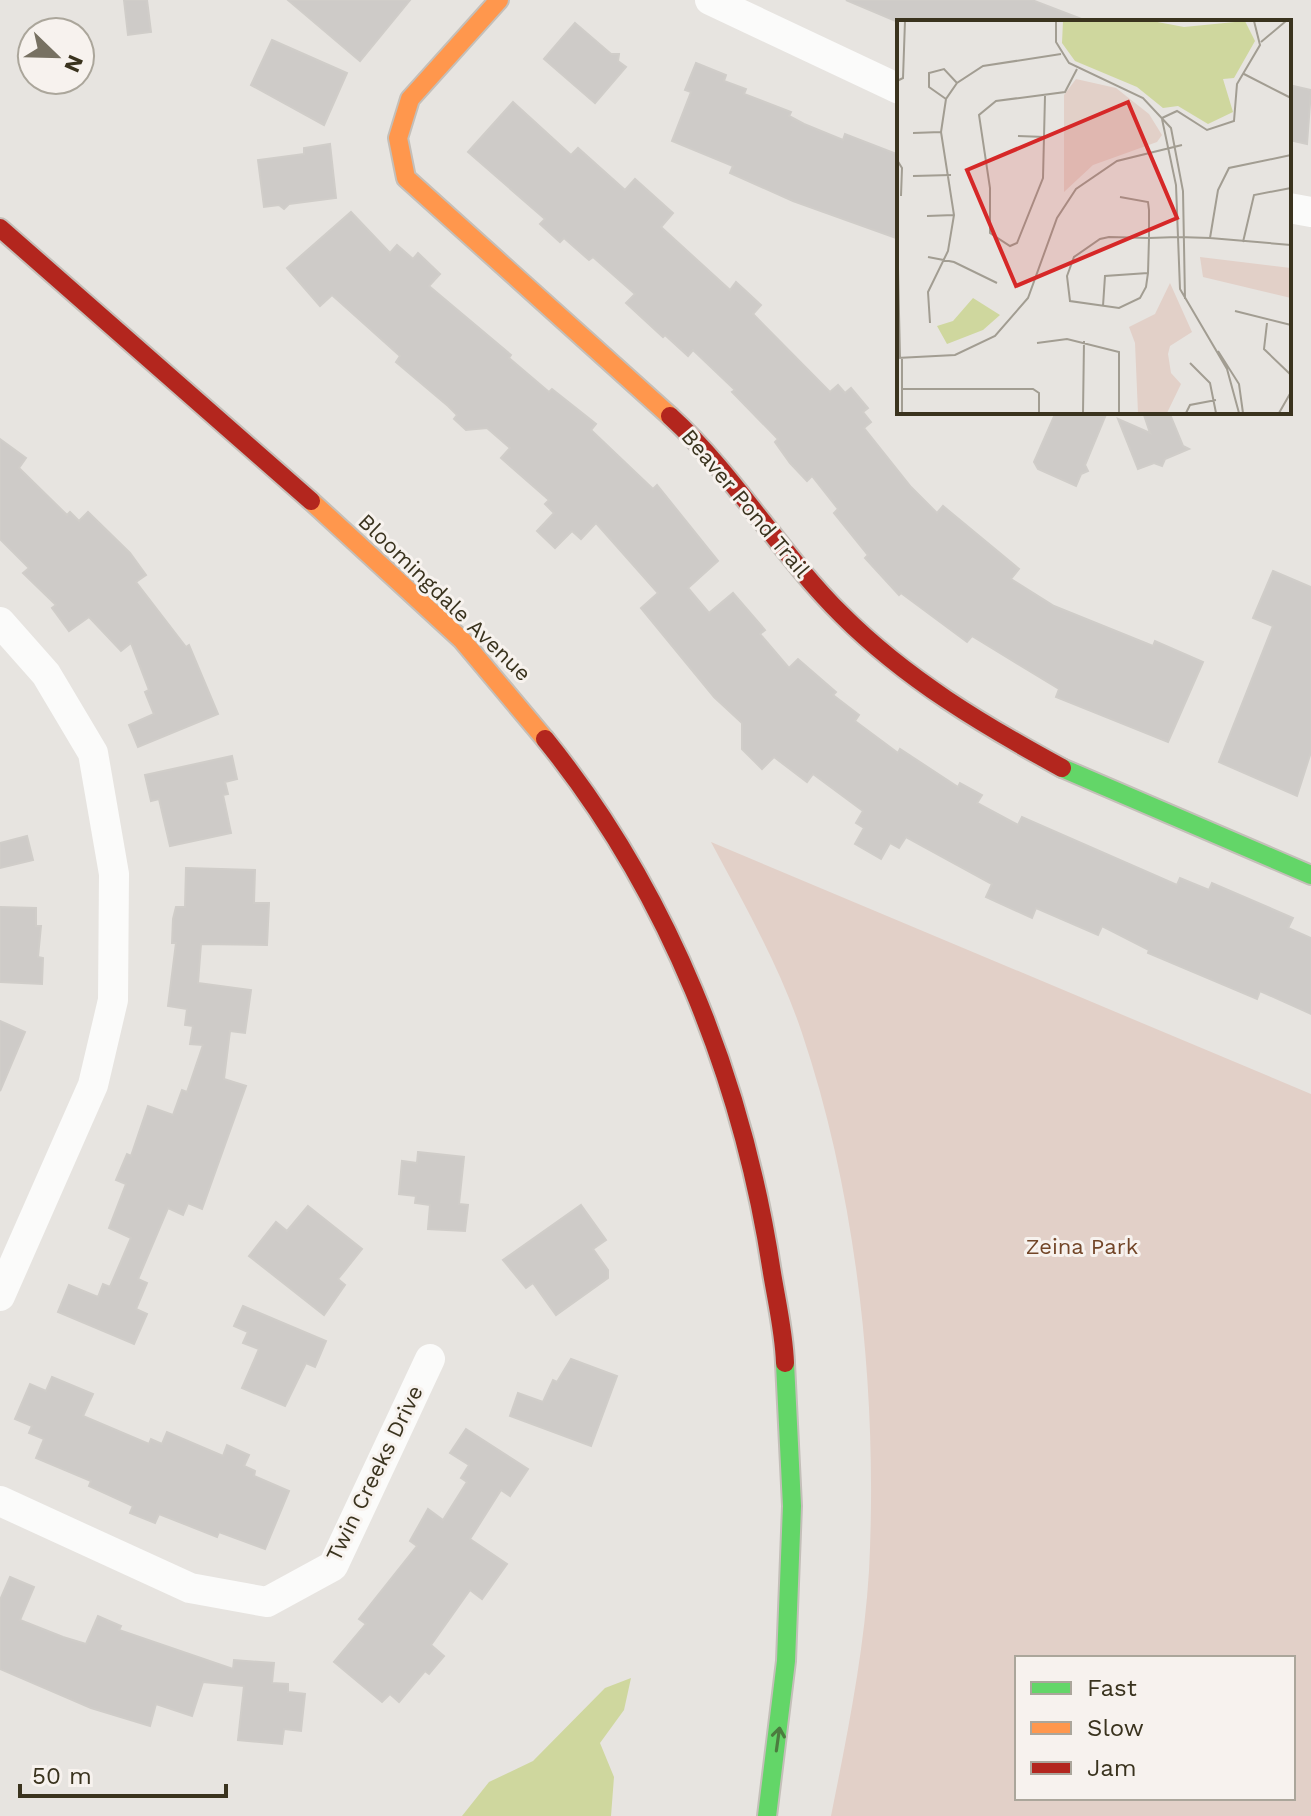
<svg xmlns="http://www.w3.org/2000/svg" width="1311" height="1816" font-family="'Work Sans',sans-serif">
<rect width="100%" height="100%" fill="#e7e4e0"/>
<!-- green -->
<path fill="#e2d0c8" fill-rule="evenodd" d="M711,842l600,252v722h-480c16,-80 33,-163 38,-245 9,-175 -11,-372 -67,-538 -22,-66 -58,-129 -91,-191zM1017,1658h276v140h-276z"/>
<!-- water -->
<path fill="#cfd79e" d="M631,1678l-7,32 -24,33 14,34 -3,39h-149l27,-34 44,-21 72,-73z"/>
<!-- building -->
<g fill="#cecbc8" stroke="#d0cdc9" stroke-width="2">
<path d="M124,0h23l4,32 -23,3z"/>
<path d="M288,0h122l-50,61z"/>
<path d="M846,0h186l52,20 -186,2z"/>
<path d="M575,23l36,31h8l-1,7 8,6 -31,36 -51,-44z"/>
<path d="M272,40l75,33 -23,52 -73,-40z"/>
<path d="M696,63l30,12 -2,6 22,8 -2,5 47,18 -2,4 15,8 39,16 2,-6 54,21v84l-106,-38 -63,-28 3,-7 -61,-25 19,-49 -6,-2z"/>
<path d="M1289,85l22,5 -4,54 -18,-4z"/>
<path d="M513,102l58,53 7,-7 47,42 10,-11 38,34 -12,14 69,63 6,-8 25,23 -8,9 77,78 8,-7 7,8 6,-5 17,20 -5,4 8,10 -7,6 47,59 26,26 6,-7 76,63 -8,10 43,27 99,40 2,-5 48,21 -35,80 -112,-45 3,-8 -87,-53 -5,6 -66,-49 -2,2 -34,-37 3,-3 -34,-42 4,-4 -26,-33 -5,5 -17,-18 -15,-21 3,-3 -46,-47 3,-2 -42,-40 -5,6 -23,-21 -2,2 -37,-34 9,-9 -42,-37 -4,3 -25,-22 -4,4 -20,-18 5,-5 -77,-67z"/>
<path d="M330,144l6,54 -47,6 -5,5 -5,-4 -15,2 -6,-47 46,-6v-6z"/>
<path d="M351,212l39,41 7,-8 16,14 5,-6 22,21 -11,12 82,69 -2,3 40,34 3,-3 44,35 -5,6 62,59 4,-4 61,76 -30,27 21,25 24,-20 32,37 -5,4 29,34 9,-9 38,33 -3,3 26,20 -4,6 43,32 2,-4 58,38 2,-4 22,12 -5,8 41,22 4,-8 155,68 3,-7 29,12 3,-7 81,35 -5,10 23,10v76l-51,-23 -3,8 -109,-46 1,-3 -47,-24 -4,9 -62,-27 -4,10 -46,-21 6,-13 -86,-47 -7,11 -9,-5 -9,16 -26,-15 9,-16 -8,-5 7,-12 -50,-37 -6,8 -33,-25 -12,12 -20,-20v-26l-28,-26 -73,-89 17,-15 -62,-70 -15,16 -9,-8 -17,17 -18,-17 17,-18 -9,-9 4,-4 -48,-42 9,-10 -23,-20 -21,2 -12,-11 3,-4 -9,-9 -52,-44 4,-6 -68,-61 -12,11 -33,-38z"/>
<path d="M1056,412h51l-22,53 3,6 -7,3 -5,12 -38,-17 -4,-7z"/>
<path d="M1143,412h26l14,34 6,3 -24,10 -3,7 -8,-3 -16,6 -20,-50 32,14z"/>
<path d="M0,439l26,19 -7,10 48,47 3,-3 9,9 9,-9 42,41 16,22 -10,7 50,65 3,-2 29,69 -80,33 -9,-22 25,-11 -9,-22 4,-2 -18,-47 -10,8 -32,-34 -20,14 -17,-23 4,-3 -33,-32 6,-5 -29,-29z"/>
<path d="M1273,571l38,16v165l-14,44 -78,-34 54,-136 -20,-8z"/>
<path d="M232,756l5,23 -12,3 3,12 -5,1 8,38 -61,13 -11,-47 -8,2 -6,-26z"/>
<path d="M27,836l6,24 -33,8v-25z"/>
<path d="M186,868l69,2 -1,33h15l-2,42 -66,-1 -3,39 53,7 -6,43 -15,-2 -6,48 22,7 -44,123 -14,-6 -5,12 -15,-7 -30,71 9,4 -11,26 11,5 -13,30 -76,-32 11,-27 29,12 5,-13 7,3 21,-49 -22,-10 17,-44 -10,-4 11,-26 4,2 17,-50 25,9 9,-25 5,2 16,-47 -13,-1 3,-18 -8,-1 2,-16 -19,-3 8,-63h-4l1,-24 3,-12h9z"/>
<path d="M0,907l36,1v18h5l-3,31 5,1 -1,26 -42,-2z"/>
<path d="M0,1021l25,11 -25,59z"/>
<path d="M418,1152l46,5 -5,47 9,1 -3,26 -37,-2 2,-24 -15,-2 1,-7 -17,-2 3,-33 15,2z"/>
<path d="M581,1205l25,35 -13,9 15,21v8l-52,37 -23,-32 -7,5 -23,-28z"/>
<path d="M308,1206l54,43 -24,30 7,6 -21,30 -75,-59 27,-34 11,9z"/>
<path d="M243,1306l83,35 -11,26 -9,-4 -21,43 -43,-18 17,-39 -16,-6 5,-11 -14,-6z"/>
<path d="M571,1359l46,17 -26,70 -81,-30 8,-23 25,9 10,-22 4,2z"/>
<path d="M52,1377l41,17 -10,22 66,28 2,-5 11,5 5,-12 56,24 4,-11 22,10 -5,11 11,5 -1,5 35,15 -24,58 -46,-17 -2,5 -58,-23 -4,9 -25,-10 3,-7 -44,-20 2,-5 -55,-23 8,-19 -15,-6 3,-7 -17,-7 15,-35 16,7z"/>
<path d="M466,1429l62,40 -18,27 -9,-6 -31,49 37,25 -25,35 -12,-9 -39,55 13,11 -15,18 -4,-3 -26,31 -9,-8 -8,8 -48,-40 32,-38 -7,-5 58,-73 -7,-5 18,-32 15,11 24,-38 -6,-4 8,-13 -19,-12z"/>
<path d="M10,1577l24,10 -14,33 43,17 23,7 12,-28 23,10 -2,4 114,39 1,-9 40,3 -2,20 16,1v8l17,2 -4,37 -17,-2 -2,15 -44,-4 6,-54 -41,-4 -11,34 -36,-12 -6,22 -59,-18 -91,-39v-69z"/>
</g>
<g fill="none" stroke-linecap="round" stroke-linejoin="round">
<!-- fast casing -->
<g stroke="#c4bfb9" stroke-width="22">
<g id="fast">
<path d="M1062,768l249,107"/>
<path d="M767,1816l19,-155 6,-155 -7,-143"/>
</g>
</g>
<!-- slow casing -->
<g stroke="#c4bfb9" stroke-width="22">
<g id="slow">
<path d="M499,0l-89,99 -12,39 8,40 264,238"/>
<path d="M311,501l151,139 83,99"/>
</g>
</g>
<!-- jam casing -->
<g stroke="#c4bfb9" stroke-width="22">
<g id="jam">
<path d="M0,228l311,273"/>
<path d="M670,416c65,59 110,138 172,199 64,64 141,110 220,153"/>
<path d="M545,739c123,152 198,341 227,534 5,30 12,60 13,90"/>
</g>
</g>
<!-- street -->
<g stroke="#fbfbfa" stroke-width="30">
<path d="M710,0l189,89"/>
<path d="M1289,208l22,4"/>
<path d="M0,622l46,52 47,79 21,121 -1,126 -20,85 -93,211"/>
<path d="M0,1501l190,87 77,14 66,-36 97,-207"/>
</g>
<!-- fast -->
<use href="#fast" stroke="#63d668" stroke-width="18"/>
<!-- slow -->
<use href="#slow" stroke="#ff974d" stroke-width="18"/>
<!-- jam -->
<use href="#jam" stroke="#b3261e" stroke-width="18"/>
</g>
<!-- one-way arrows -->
<defs><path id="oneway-shaft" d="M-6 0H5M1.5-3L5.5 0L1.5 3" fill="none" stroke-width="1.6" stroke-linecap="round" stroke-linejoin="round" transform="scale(2)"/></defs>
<use stroke="#4c7c3f" href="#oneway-shaft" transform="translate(778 1739) rotate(-82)"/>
<g text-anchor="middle" stroke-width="6" stroke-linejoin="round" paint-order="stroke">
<!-- street labels -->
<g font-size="22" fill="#3a331e" stroke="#f7f2ee">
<text transform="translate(746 503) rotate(50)" y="8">Beaver Pond Trail</text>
<text transform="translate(445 597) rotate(44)" y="8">Bloomingdale Avenue</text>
<text transform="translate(374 1473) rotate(-64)" y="8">Twin Creeks Drive</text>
</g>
<!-- park labels -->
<g font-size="22" fill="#724527" stroke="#f7f2ee">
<text x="1082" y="1254">Zeina Park</text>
</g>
</g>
<!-- overview -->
<g transform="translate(897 20)">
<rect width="394" height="394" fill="#e7e4e0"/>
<path d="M179,59l40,9 33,26 13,21 -5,7 -64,23 -29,27v-97zM303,237l91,11v30l-88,-21zM273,263l22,49 -22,14 -2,8 3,19 10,11 -14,29h-29l-3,-70 -6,-16 26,-13z" fill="#e2d0c8"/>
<path d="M166,1h89l32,6 61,-6 10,20 -21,37 -11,1 10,33 -25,12 -30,-18 -15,2 -26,-21 -62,-26 -13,-18zM76,278l27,17 -17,15 -36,14 -10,-18 16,-5z" fill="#cfd79e"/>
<path fill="none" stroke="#a29d92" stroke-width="2" d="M159,1v21l13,21 74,35 28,30 12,63 2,108M364,22l25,-21M347,54l47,24M0,61l6,-3 2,-57M148,76l-2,82 -26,65 -7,3 -20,-13v-45l-11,-73 17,-14 69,-9 12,-23M49,79l-17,-12v-14l15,-4 13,14M265,98l15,-7 30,19 27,-9 3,-37 23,-39 -6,-24M265,99l14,66 4,104 47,80 12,44M16,113l28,-1M121,116l27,1M0,140l5,8 -1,28M16,156l38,-1M223,177l28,5 1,8v28l-1,35 -2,14 -6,11 -21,10 -49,-7 -3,-25 7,-19 26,-18 9,-2 40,1 29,-1 32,1 81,7M30,196l27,-1M0,204l3,134M313,218l8,-48 11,-22 62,-13M346,222l11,-47 37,-7M31,237l26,5 43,21M206,286l2,-30 43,-3M338,291l56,14M33,303l-2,-31 20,-41 6,-36 -13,-83 5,-33 11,-16 26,-17 78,-12M370,303l-3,26 27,26M140,323l30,-4 52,13v61M321,331l21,33 4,29M0,338l58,-3 40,-19 33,-38 29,-80 19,-29 41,-28 65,-16M293,343l20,20 6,30M5,369h131l6,4v20M5,393v-55M186,393l1,-72M289,393l4,-8 26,-5M382,393l12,-21"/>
<path fill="#d62828" fill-opacity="0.15" stroke="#d62828" stroke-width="4" d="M231,82l49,116 -161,68 -49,-116z"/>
<rect width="394" height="394" fill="none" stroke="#3a331e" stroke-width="4"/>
</g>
<!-- legend -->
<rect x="1015" y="1656" width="280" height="144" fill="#f7f2ee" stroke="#aba69b" stroke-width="2"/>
<rect x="1031" y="1682" width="40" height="12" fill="#63d668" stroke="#aba69b" stroke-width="2"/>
<text x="1087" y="1696" font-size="24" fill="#3a331e">Fast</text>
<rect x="1031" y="1722" width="40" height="12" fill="#ff974d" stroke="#aba69b" stroke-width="2"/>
<text x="1087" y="1736" font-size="24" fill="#3a331e">Slow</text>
<rect x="1031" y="1762" width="40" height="12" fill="#b3261e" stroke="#aba69b" stroke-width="2"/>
<text x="1087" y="1776" font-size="24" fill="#3a331e">Jam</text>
<!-- north arrow -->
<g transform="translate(56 56) rotate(113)"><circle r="38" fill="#f7f2ee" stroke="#aba69b" stroke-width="2"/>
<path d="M0-6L14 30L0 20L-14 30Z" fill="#777162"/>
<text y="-12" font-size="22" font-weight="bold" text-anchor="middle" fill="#3a331e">N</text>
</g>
<!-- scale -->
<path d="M20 1784v12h206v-12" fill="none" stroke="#3a331e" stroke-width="4"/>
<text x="32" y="1784" font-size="24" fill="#3a331e" stroke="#f7f2ee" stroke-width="6" paint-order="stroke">50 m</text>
</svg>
